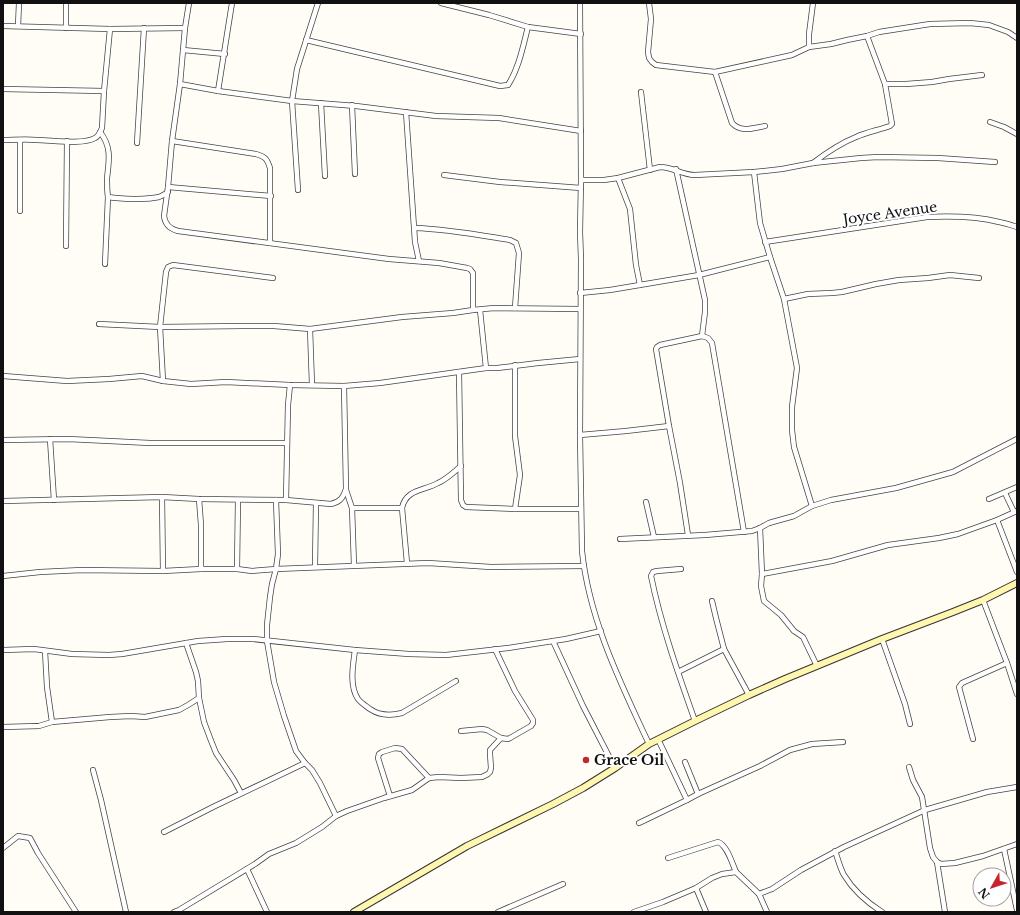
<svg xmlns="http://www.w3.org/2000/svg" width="1020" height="915" font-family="'Libre Baskerville',serif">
<rect width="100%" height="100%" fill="#fffdf5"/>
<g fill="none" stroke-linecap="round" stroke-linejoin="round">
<!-- minor casing -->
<g stroke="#444" stroke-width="6">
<g id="minor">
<path d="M66,3v25"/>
<path d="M189,3l-4,25 -5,56 -8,57 -4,46 -4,29c1,9 6,13 14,15l211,28 50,4 28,5 3,1 3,4v37"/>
<path d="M441,3l48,12 39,12 53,7"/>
<path d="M580,3l1,177 -1,52 1,27 -1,176 2,116c7,68 38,131 67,193"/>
<path d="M649,3l2,16 -3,33 1,6 3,4 4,3 59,7 77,-17 17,-8 22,-3 16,-4 20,-4 12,-4 51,-8 40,-1 19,2 19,7 9,6"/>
<path d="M3,26l107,3 75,-1"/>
<path d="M18,26l1,-23"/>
<path d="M306,40l194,46 8,-1c11,-17 15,-39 20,-58"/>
<path d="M809,47v-13l4,-31"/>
<path d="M183,50l42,4"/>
<path d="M715,72l17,51c9,10 21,5 33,3"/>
<path d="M180,84l38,7 74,10 64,5 80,10 63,2 82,13"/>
<path d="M885,84h21l26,-2 17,-3 33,-4"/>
<path d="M3,89l101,2"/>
<path d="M218,91l14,-88"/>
<path d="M641,92l9,78"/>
<path d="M321,103l4,73"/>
<path d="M352,105l3,69"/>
<path d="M406,112l9,130 4,19"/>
<path d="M990,122l14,5 13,7"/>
<path d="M100,132c12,15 9,29 7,46 0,6 0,13 1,19 12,2 39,3 51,0 3,-1 6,-3 9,-5"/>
<path d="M3,140c11,0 23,-1 34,0 14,0 46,5 58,-2 4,-2 5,-6 7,-10l2,-37 6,-62"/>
<path d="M172,141l84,13c10,3 11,5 14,14v75"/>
<path d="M137,143l7,-115"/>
<path d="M813,163c13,-10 28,-20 43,-26 11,-5 23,-7 34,-11l2,-2 -7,-40 -18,-48"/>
<path d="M676,169l29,131v12l-3,24"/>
<path d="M754,172l6,51 10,34 14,42 13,69 -5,39v23l2,17 18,59"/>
<path d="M444,175l56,7 81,6"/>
<path d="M618,178l12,31 6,56 4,20"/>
<path d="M581,180h23l14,-2 42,-11c13,0 22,8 35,8l59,-3 28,-3 31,-6 48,-5 17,-1 60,1 57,4"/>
<path d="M168,187l103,9"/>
<path d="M298,190l-6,-89 5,-32 21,-66"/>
<path d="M20,211v-71"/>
<path d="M415,228c32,1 64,7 95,12l6,3 3,10 -4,55"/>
<path d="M765,242l162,-25c24,-1 48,-1 72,5 6,1 12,3 18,5"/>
<path d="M66,246l1,-105"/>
<path d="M105,264l3,-67"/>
<path d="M580,293l30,-3 89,-15 71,-18"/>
<path d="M784,299l24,-5 24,-1 10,-1 34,-8 23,-4 29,-2 22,-3 29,3"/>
<path d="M480,310l6,58"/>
<path d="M99,324l61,3 83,-1h31l36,3 92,-12 51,-4 20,-3 21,-2 86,1"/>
<path d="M310,329l2,56"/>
<path d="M515,365v71l5,39 -5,34h66"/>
<path d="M459,372l2,128 2,5 3,2 49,2"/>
<path d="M3,376l64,5 42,-2 33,-3 21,5 28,3 35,-2 64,3 54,1 36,-3 106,-15h11l41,-5 42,-4"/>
<path d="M163,381l-3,-54 6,-55 2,-5 5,-2 100,13"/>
<path d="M580,435l46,-4 43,-5"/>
<path d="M50,439l4,61"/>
<path d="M3,440l65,-1 82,4h136"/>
<path d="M346,490l6,18 2,57"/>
<path d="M1005,493l9,19"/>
<path d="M162,497l1,74"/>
<path d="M199,499l2,26v44"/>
<path d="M989,499l28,-12"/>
<path d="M276,500l2,54 -2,15 -4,15 -2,13 -3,28v16l7,41 10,34 12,35 9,12 7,7 8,13 16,33"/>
<path d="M286,500l2,-95 2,-20"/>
<path d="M3,501l159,-4 37,2 87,1 45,4c9,-2 12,-6 15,-15l-2,-103"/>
<path d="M646,502l8,35"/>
<path d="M352,508h50"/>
<path d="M997,520l20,52"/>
<path d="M760,528l2,46 -1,12 3,15 17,14 13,16 9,6 14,29"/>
<path d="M688,535l-8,-52 -11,-57 -13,-77 1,-2 3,-2 42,-9 6,2 4,5 32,189"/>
<path d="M620,539l85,-4 47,-4 8,-3 9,-5 25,-7 18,-10 19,-6 65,-12 57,-16 64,-33"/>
<path d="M407,563l-5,-55c4,-19 22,-17 36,-25 9,-4 16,-11 23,-17"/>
<path d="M315,567l1,-64"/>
<path d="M237,569l1,-69"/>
<path d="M681,569l-24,2 -4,1 -2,4c10,49 27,97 44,145"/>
<path d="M762,574l70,-13 56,-16 51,-7 19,-4 39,-14 20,-9"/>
<path d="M3,576l37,-4 42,-2 81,1 38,-2h36l15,2 24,-2 152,-6 63,4 93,-1"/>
<path d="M983,600l24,63 10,31"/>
<path d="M712,601l4,17 8,31 25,46"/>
<path d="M882,639l23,65 5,20"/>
<path d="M553,641l30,65 32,62"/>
<path d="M186,643l10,29 2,9 1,17 5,24 6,16 6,15 18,27 7,13"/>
<path d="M3,650l31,-1 38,5 37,1 13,-1 76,-13 29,-2h26l102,11 54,4 37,1 62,-7 58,-9 35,-8"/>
<path d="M355,650c-2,15 -6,36 3,49 3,4 8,7 12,10 10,7 20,7 32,4l54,-32"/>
<path d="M45,651l2,36 5,35"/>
<path d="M678,672l46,-23"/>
<path d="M3,727l36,-1 13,-4 58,-5 21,-1 14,1 34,-7 9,-5 11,-7"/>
<path d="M461,731l21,-2 5,1 14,8"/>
<path d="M658,739l29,61"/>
<path d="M973,739l-14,-52 3,-4 45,-20"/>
<path d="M685,762l13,32"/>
<path d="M909,767l4,13 9,17 8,51 3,9 4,5 4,2 14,-1 28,-7 34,-12"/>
<path d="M93,770l8,30 25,112"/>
<path d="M390,796l-12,-38 1,-4 3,-2 13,-4 7,1 27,29"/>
<path d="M639,823l48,-23 11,-6 62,-28 30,-16 22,-6 31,-2"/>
<path d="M164,832l49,-25 92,-44"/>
<path d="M3,848l15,-12 12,2 8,15 38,59"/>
<path d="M1004,849l13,61"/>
<path d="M835,851c3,8 5,17 9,24 9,15 24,28 38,37"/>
<path d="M668,858l50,-16c9,3 14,21 18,30"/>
<path d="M937,862l8,50"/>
<path d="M247,869l20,43"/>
<path d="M696,888l10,24"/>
<path d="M759,894l8,18"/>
<path d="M174,912l5,-2 76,-46 14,-10 27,-11 26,-16 14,-11 11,-5 37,-13 28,-8 17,-12 10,-1 22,1 21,-1 6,-3 2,-2 1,-4 -1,-14v-4l11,-12 7,1 2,-1 21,-12 2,-3v-3l-18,-29 -20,-42"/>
<path d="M498,912l65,-28"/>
<path d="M634,912l29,-10 33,-14 16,-10 10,-4 14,-2 23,22 13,-5 29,-19 43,-23 70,-32 11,-5 62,-18 30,-5"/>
</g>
</g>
<!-- secondary casing -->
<g stroke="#333" stroke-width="8">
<path id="secondary" d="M354,912l113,-66 86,-42 30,-16 32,-20 34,-24 46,-23 54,-26 36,-16 97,-40 71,-27 30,-12 34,-17"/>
</g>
<!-- minor -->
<use href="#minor" stroke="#fff" stroke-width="4.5"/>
<!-- secondary -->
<use href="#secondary" stroke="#fff6b0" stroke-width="6"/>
</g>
<!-- markers -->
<circle fill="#c4262e" stroke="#fff" stroke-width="1.5" cx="586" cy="760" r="4"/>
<g text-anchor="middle" stroke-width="4" stroke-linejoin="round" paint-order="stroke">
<!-- street labels -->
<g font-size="14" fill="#111" stroke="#fff">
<text transform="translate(890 213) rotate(-8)" y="5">Joyce Avenue</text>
</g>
<!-- poi labels -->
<g font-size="14" font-weight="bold" fill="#111" stroke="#fff" text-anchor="start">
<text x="594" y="765">Grace Oil</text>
</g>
</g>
<!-- border -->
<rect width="1020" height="915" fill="none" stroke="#111111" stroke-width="8"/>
<!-- north arrow -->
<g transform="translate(992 887) rotate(231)"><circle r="19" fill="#ffffff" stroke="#a0a0a0"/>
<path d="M0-3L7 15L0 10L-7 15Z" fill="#c4262e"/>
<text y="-6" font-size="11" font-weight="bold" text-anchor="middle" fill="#111111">N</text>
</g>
</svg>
